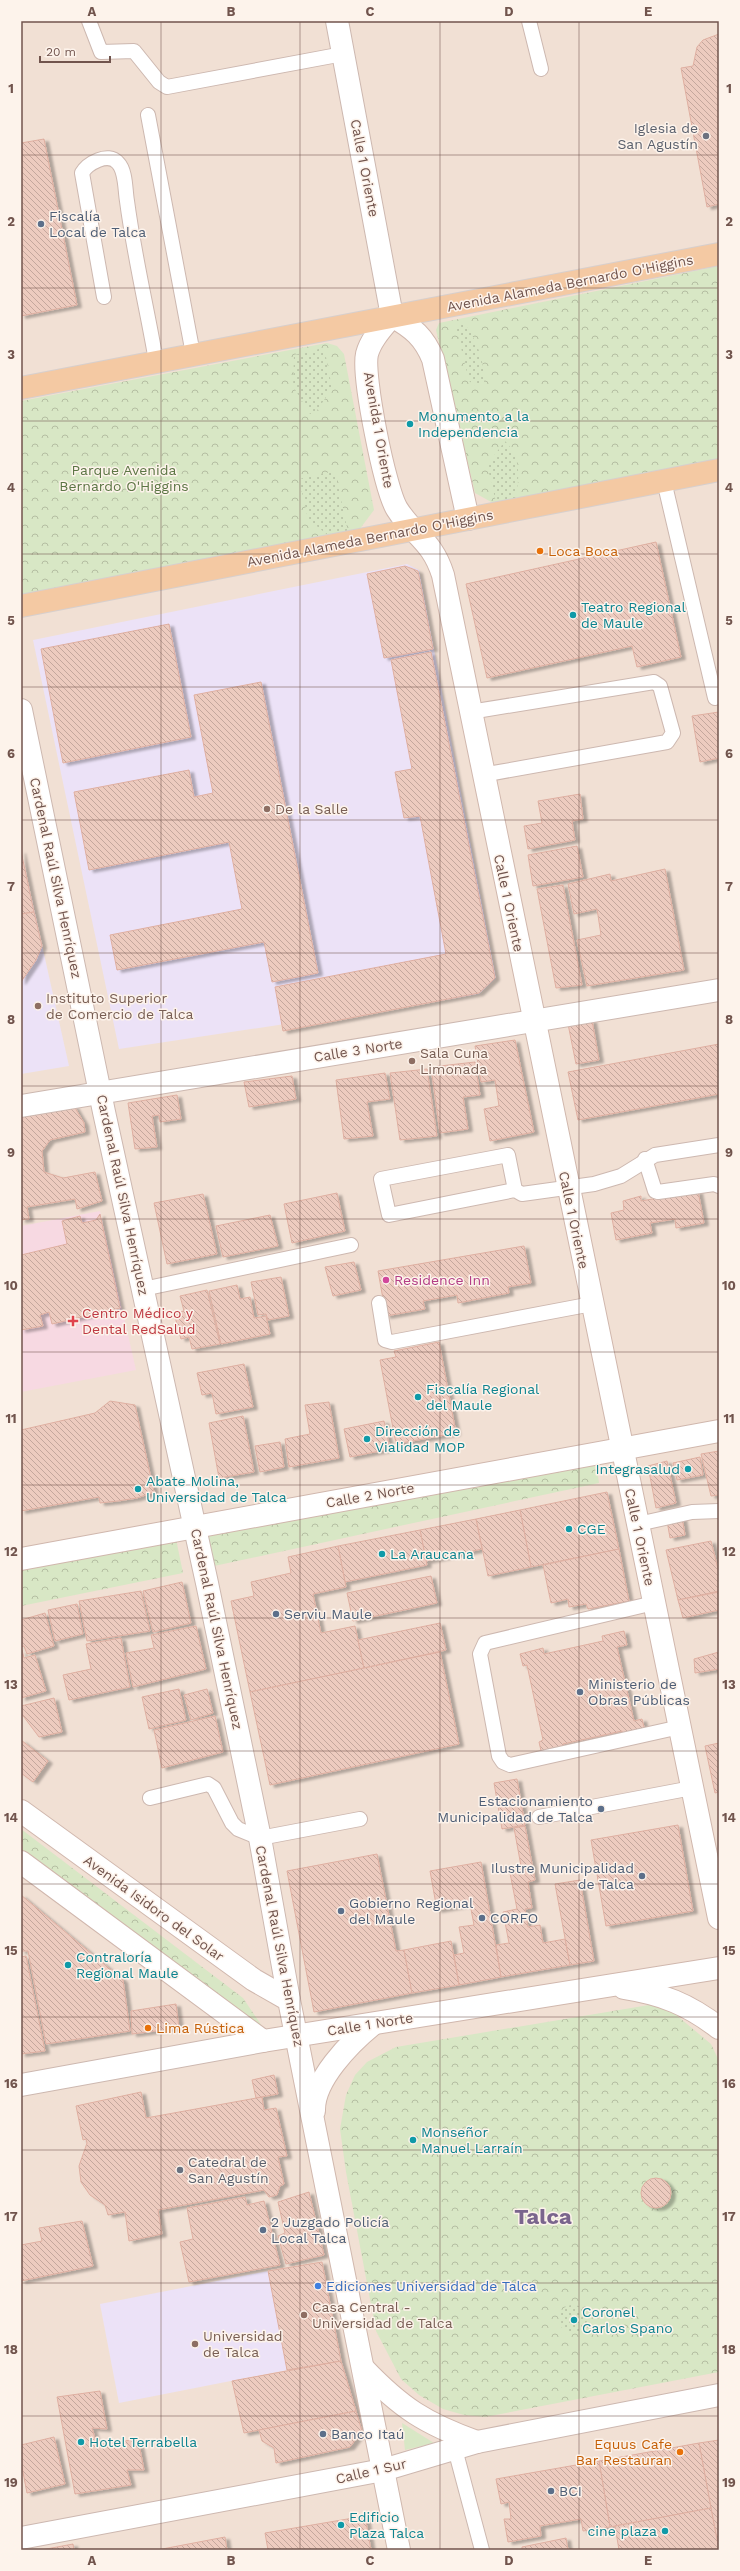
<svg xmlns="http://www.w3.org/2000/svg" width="740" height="2571" font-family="'Work Sans',sans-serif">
<defs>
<pattern id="forest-crowns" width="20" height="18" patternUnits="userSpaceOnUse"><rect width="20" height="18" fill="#d8e7c5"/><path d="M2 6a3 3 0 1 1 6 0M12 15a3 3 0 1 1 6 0" fill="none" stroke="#b4bea2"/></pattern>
<pattern id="garden-dots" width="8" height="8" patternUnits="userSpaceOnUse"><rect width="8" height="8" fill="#d8e7c5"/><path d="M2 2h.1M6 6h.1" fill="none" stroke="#b4bea2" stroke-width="1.8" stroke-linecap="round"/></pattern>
<pattern id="building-back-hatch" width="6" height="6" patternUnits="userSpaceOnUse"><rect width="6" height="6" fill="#edcbbf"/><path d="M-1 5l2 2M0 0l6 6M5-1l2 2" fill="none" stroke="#c4a79d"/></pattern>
<filter id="shadow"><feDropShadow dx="4.5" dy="2.5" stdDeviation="1" flood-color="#0004"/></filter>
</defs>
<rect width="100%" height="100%" fill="#faefe5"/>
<!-- residential -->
<rect fill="#f1e0d4" x="21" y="21" width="698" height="2529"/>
<!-- education -->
<g fill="#ece2f7">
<path d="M407,564l12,6 77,408 -17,16 -193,34 -1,-4 -166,25 -86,-409z"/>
<path d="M21,851l48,215 -48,8z"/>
<path d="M268,2271l19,99 -168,33 -19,-99z"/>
</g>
<!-- medical -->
<path fill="#f7d9e2" d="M100,1211l36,159 -115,22v-166z"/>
<!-- grass -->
<path fill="#d8e7c5" d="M402,2423l32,20 -29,7z"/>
<!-- forest -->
<g fill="url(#forest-crowns)">
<path d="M719,266v193l-226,44 -18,-10 -39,-163 3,-7z"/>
<path d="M327,343l10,3 7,8 30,156 -15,20 -338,65v-194z"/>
<path d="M596,1463l3,20 -385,83 -8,-33z"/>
<path d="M176,1539l7,34 -162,33v-38z"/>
<path d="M21,1829l222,169 23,34 -245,-182z"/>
<path d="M655,2004l14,5 42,35 8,17v311l-234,45 -21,-2 -21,-6 -24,-14 -18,-16 -25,-48 -30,-159 -6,-43 6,-34 9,-20 12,-13 29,-15z"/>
</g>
<!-- garden -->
<g fill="url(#garden-dots)">
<path d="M465,323c12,19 20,38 19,61l-8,2 -7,-5 -12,-50v-5z"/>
<path d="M319,349l6,3 7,36 -16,24 -6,2 -17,-28 1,-31z"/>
<path d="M505,441c16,16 15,37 10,58l-19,3 -9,-37z"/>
<path d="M335,471l13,61 -19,4 -21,-17 -9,-40z"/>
<circle cx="573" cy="2319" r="14"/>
</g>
<!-- building -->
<g fill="url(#building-back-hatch)" stroke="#dfafa1" filter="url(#shadow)">
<path d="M719,34v170l-12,3 -26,-139 12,-2 4,-19 6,-7z"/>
<path d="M44,139l33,166 -56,11v-173z"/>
<path d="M656,542l25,115 -44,10 -5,-21 -145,32 -21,-94z"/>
<path d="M405,566l13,5 15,78 -49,9 -17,-84z"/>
<path d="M169,624l22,113 -128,26 -22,-114z"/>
<path d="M431,652l64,326 -16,15 -196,38 -8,-44 171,-33 -26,-138 -16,2 -9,-46 17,-3 -21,-109z"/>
<path d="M261,682l57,291 -46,9 -8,-40 -147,28 -7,-35 132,-26 -13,-67 -140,28 -15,-78 115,-22 5,27 19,-4 -19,-98z"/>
<path d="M719,712v46l-19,4 -8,-46z"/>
<path d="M580,794l3,25 -11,2 3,19 -47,9 -4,-23 18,-3 -4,-22z"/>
<path d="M577,846l6,31 -50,9 -5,-31z"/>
<path d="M21,851l13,61 -13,2z"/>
<path d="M665,869l19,101 -97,16 -10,-46 24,-5 -4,-26 -23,5 -6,-30 42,-10 1,7z"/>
<path d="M563,885l19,100 -26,3 -19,-99z"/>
<path d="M34,912l8,34 -6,14 -15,22v-68z"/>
<path d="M592,1020l7,40 -23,4 -8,-40z"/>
<path d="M515,1040l19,92 -44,9 -6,-32 15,-3 -4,-26 -14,2 -6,-36z"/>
<path d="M719,1044v50l-141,26 -10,-48z"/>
<path d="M475,1062l5,33 -17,2 5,32 -28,4 -9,-66z"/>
<path d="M427,1069l10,67 -37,4 -10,-67z"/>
<path d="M385,1073l5,26 -23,3 6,34 -29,3 -8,-59z"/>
<path d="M292,1076l4,23 -47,8 -5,-25z"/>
<path d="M177,1095l4,24 -21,3 -1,-7 -7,1 5,31 -22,2 -7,-46z"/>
<path d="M74,1106l10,17 1,9 -35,8 -8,11 2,21 19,6 32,-6 7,29 -25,8 -2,-10 -48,8 2,12 -8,1v-104z"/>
<path d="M698,1191l6,32 -28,5 -1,-9 -25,4 2,10 -36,7 -5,-27 13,-3 -1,-9 18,-5v5z"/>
<path d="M337,1193l8,38 -53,12 -8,-39z"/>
<path d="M203,1194l14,60 -50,10 -13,-61z"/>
<path d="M100,1214l20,94 -68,16 -3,-12 -9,3 3,11 -22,4v-75l46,-11 -5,-23 18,-5 2,7 14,-3z"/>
<path d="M270,1215l8,31 -55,11 -7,-31z"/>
<path d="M524,1246l7,37 -23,4 1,6 -51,10 -1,-8 -34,6 2,8 -39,7 -8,-45z"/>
<path d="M354,1262l7,28 -28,6 -8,-29z"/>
<path d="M281,1277l8,39 -21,4 -2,-6 -8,1 -7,-33z"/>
<path d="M237,1285l3,14 10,-2 4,21 12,-2 4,18 -49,10 -12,-53z"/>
<path d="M207,1290l13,54 -28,5 -3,-12 -8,2 -7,-26 10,-2 -4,-15z"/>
<path d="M439,1342l17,91 -60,11 -16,-84 16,-3 -2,-6z"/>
<path d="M244,1364l9,43 -37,7 -4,-21 -10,2 -5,-22z"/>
<path d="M110,1401l25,4 19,87 -17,6 -19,3 -18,2 -1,-6 -78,14v-81l74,-17z"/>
<path d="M329,1402l10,56 -50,9 -4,-28 25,-5 -5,-29z"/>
<path d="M243,1416l11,56 -35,6 -10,-55z"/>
<path d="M384,1421l6,28 -40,8 -6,-28z"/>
<path d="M280,1442l4,25 -24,5 -5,-26z"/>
<path d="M719,1451v44l-8,1 -10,-42z"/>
<path d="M700,1457l3,18 -26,5 -4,-17z"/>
<path d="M667,1461l9,42 -20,5 -8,-42z"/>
<path d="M607,1492l12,57 -88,18 -11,-57z"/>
<path d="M520,1510l11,57 -43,9 -12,-57z"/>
<path d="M682,1517l3,18 -15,3 -3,-17z"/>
<path d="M476,1519l6,30 -56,12 -6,-31z"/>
<path d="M420,1530l7,35 -82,17 -7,-36z"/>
<path d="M711,1541l8,32v18l-41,9 -12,-50z"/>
<path d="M338,1546l8,41 -33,7 8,39 34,-7 9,42 -114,24 -19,-91 23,-5 -3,-14 40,-9 -3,-16z"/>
<path d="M619,1549l10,52 -41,8 -2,-5 -17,3 -1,-8 -17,4 -8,-38z"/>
<path d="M431,1576l6,27 -84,18 -6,-28z"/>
<path d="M182,1582l9,41 -38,9 -10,-41z"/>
<path d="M141,1591l9,40 -63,10 -8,-40z"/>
<path d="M719,1592v18l-36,8 -5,-18z"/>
<path d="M77,1604l6,30 -28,7 -7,-31z"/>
<path d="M45,1613l9,33 -27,8 -3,-8 -3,1v-27z"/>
<path d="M440,1623l6,27 -82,18 -6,-28z"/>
<path d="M196,1626l10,43 -73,18 -7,-34 28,-5 -3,-13z"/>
<path d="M624,1631l3,14 -10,2 17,74 8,-2 3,12 -22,5 -1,-5 -59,13 1,6 -22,5 -3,-13 4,-2 -16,-75 -4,1 -3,-12 23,-6 1,6 59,-13 -1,-5z"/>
<path d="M121,1638l9,49 -61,13 -6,-25 28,-6 -5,-25z"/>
<path d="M22,1650l2,8 11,-3 11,36 -25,7z"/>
<path d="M440,1652l19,92 -189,41 -20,-93z"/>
<path d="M719,1652v17l-24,4 -1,-14z"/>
<path d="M179,1689l7,31 -37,9 -7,-32z"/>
<path d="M207,1689l6,24 -22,7 -7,-25z"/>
<path d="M54,1698l8,34 -23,5 -18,-24v-7z"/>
<path d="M215,1716l8,36 -61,16 -8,-38z"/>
<path d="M21,1740l27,21 -15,21 -12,-9z"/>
<path d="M719,1743v49l-4,1 -10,-47z"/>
<path d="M517,1779l8,46 -23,4 -8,-46z"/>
<path d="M678,1825l15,86 -87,15 -15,-86z"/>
<path d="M525,1826l10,54 -7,2 4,26 -7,1 3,18 12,-2 3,18 22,-4 5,26 -69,12 -5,-32 13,-2 -6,-31 14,-3 -8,-41 12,-2 -7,-38z"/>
<path d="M377,1854l19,97 8,-1 8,43 -98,19 -27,-141z"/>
<path d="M481,1862l20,115 -42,8 -5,-30 10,-2 -5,-26 15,-2 -4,-21 -33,6 -7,-39z"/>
<path d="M580,1880l14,81 -24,4 -15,-81z"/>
<path d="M21,1895l102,85 7,51 -84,13 -18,-93h-7z"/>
<path d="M451,1941l8,44 -47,8 -8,-43z"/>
<path d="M26,1956l19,95 -24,3v-97z"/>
<path d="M176,2004l3,24 -47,6 -1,-23z"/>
<path d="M274,2075l4,19 -22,4 -4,-18z"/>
<path d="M141,2092l5,26 116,-21 2,13 12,-2 11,48 -9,1 6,27 -4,2 -3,9 -8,2 -5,-7 -106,20 4,24 -33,7 -4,-29 -17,3 -3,-10 -15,-10 -9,-13 -2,-16 8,-23 -1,-4 -3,1 -7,-34z"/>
<circle cx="656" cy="2193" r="15"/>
<path d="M309,2192l15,63 -38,9 -8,-28 7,-3 -7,-31z"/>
<path d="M245,2197l2,8 17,-4 16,64 -91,17 -9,-40 13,-3 -6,-31z"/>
<path d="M82,2221l11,45 -72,15v-36l21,-4 -3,-13z"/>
<path d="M322,2262l19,99 -54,9 -19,-99z"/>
<path d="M341,2361l15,50 -112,22 -12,-52z"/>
<path d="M100,2391l7,38 -15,-1 5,17 41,-6 6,31h-17l4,15 -56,9 -18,-97z"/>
<path d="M356,2411l6,20 -12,16 -74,16 -2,-15 -12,-7 -3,-11z"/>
<path d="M54,2437l11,47 -38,9 -6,-31v-17z"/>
<path d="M719,2440v95l-3,1 -17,-93z"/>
<path d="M699,2443l12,65 -101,19 -11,-66z"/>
<path d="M599,2461l11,66 -27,4 -2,-12 -41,7 1,10 -33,6 -4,-23h7l-2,-17 -8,2 -5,-25z"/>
<path d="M711,2508l8,42h-100l-4,-24z"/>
<path d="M365,2516l6,34h-103l-3,-17z"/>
<path d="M225,2537l2,13h-70z"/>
<path d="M566,2538l2,12h-46v-3z"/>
<path d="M73,2544l1,6h-33z"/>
</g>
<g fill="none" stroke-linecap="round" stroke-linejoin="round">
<!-- service casing -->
<g stroke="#cdb8b0" stroke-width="16">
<g id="service">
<path d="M89,21l12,31 33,-1 25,31 8,5 176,-33"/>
<path d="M529,21l12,48"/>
<path d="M148,115l45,239"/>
<path d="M104,297l-22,-124c5,-9 26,-22 36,-10 8,8 7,27 9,38 7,54 20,107 29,160"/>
<path d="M664,481l51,217"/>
<path d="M470,712l184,-30 6,4 13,47 -6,9 -185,33"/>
<path d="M645,1159l10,32 3,1 56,-8 5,2"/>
<path d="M515,1190l-7,-35 -127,24 8,36 126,-25 7,4 72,-10 27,-8 34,-21 64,-10"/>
<path d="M143,1289l208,-44"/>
<path d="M379,1303l6,37 7,2 200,-38"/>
<path d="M638,1524l54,-12 27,-1"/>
<path d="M654,1603l-169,40 -5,11 19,102 4,6 7,3 170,-38"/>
<path d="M150,1798l58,-14 6,4 18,35 6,6 22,9 100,-19"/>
<path d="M539,1817l153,-29"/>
<path d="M455,2449l27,101"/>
</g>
</g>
<!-- minor casing -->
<g stroke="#cdb8b0" stroke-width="24">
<g id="minor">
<path d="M337,21l55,295"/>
<path d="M21,710l83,402 103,471 53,255 29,162"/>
<path d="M21,1106l698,-116"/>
<path d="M21,2085l242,-44"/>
<path d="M21,2538l362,-68"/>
</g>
</g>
<!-- tertiary casing -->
<g stroke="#cdb8b0" stroke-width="24">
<path id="tertiary" d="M383,2470l94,-28 242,-47"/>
</g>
<!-- secondary casing -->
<g stroke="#d0b7ad" stroke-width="24">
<g id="secondary">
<path d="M468,519l-35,-160c-9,-22 -20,-31 -41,-43 -9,11 -21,23 -25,38 -5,21 18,136 30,155 17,27 35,31 46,66l276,1343"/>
<path d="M21,1559l698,-128"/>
<path d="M21,1811l233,169 35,20 110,550"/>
<path d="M21,1862l242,179 456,-73"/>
<path d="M624,1988c38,6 64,16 95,40"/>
<path d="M314,2111c-1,-31 36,-68 58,-86"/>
<path d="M363,2368c38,40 63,56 114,74"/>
</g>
</g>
<!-- primary casing -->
<g stroke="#d7cfcd" stroke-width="24">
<g id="primary">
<path d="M21,388l698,-134"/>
<path d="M21,606l698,-136"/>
</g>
</g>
<!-- service -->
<use href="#service" stroke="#fff" stroke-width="14"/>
<!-- minor -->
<use href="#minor" stroke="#fff" stroke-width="22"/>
<!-- tertiary -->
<use href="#tertiary" stroke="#fff" stroke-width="22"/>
<!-- secondary -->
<use href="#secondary" stroke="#fff" stroke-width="22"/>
<!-- primary -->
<use href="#primary" stroke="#f4c9a3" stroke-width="22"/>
</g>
<!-- grid -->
<path fill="none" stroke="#71544d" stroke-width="1" stroke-opacity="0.55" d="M161,21v2529M300,21v2529M440,21v2529M579,21v2529M21,155h698M21,288h698M21,421h698M21,554h698M21,687h698M21,820h698M21,953h698M21,1086h698M21,1219h698M21,1352h698M21,1485h698M21,1618h698M21,1751h698M21,1884h698M21,2017h698M21,2150h698M21,2283h698M21,2416h698"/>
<!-- markers -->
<g fill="#6b7280" stroke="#fdf3eb" stroke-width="1.5">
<circle cx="706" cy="136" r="4"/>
<circle cx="180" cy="2170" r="4"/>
</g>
<g fill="#5c6f8a" stroke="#fdf3eb" stroke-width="1.5">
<circle cx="41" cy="224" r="4"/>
<circle cx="276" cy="1614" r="4"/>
<circle cx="580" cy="1692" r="4"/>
<circle cx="601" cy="1809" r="4"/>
<circle cx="642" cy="1876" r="4"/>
<circle cx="341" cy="1911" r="4"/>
<circle cx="482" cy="1918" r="4"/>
<circle cx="263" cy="2230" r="4"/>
<circle cx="323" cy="2434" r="4"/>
<circle cx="551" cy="2491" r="4"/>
</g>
<g fill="#0f9aa8" stroke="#fdf3eb" stroke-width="1.5">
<circle cx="410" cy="424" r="4"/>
<circle cx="573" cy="615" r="4"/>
<circle cx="418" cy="1397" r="4"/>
<circle cx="367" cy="1439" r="4"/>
<circle cx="688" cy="1469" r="4"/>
<circle cx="138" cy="1489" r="4"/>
<circle cx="569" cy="1529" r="4"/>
<circle cx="382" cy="1554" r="4"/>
<circle cx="68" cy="1965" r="4"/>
<circle cx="413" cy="2140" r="4"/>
<circle cx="574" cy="2320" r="4"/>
<circle cx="81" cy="2442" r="4"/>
<circle cx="341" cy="2525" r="4"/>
<circle cx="665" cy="2531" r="4"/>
</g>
<g fill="#e8710a" stroke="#fdf3eb" stroke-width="1.5">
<circle cx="540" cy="551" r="4"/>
<circle cx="148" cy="2028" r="4"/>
<circle cx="680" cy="2452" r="4"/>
</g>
<g fill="#8d6e63" stroke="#fdf3eb" stroke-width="1.5">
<circle cx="267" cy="809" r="4"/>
<circle cx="38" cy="1006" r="4"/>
<circle cx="412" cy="1061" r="4"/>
<circle cx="304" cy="2315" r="4"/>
<circle cx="195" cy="2344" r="4"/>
</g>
<circle fill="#d1479c" stroke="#fdf3eb" stroke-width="1.5" cx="386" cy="1280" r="4"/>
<path fill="#e0444e" stroke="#fdf3eb" stroke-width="1.5" d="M71 1315h4v4h4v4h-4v4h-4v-4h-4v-4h4z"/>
<circle fill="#3f7fe0" stroke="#fdf3eb" stroke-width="1.5" cx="318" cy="2286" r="4"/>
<g text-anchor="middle" stroke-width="3" stroke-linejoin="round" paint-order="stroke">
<!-- worship labels -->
<g font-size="14" fill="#5b616d" stroke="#fdf3eb" text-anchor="end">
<text x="698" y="133">Iglesia de<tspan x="698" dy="16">San Agustín</tspan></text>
<text x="188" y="2167" text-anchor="start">Catedral de<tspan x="188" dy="16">San Agustín</tspan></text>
</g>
<!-- street labels -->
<g font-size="14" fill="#71544d" stroke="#fdf3eb">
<text transform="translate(365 168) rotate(79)" y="5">Calle 1 Oriente</text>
<text transform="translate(570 283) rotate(-11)" y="5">Avenida Alameda Bernardo O'Higgins</text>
<text transform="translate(379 430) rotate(80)" y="5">Avenida 1 Oriente</text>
<text transform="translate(370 538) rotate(-11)" y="5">Avenida Alameda Bernardo O'Higgins</text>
<text transform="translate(56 878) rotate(78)" y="5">Cardenal Raúl Silva Henríquez</text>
<text transform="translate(509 903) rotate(78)" y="5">Calle 1 Oriente</text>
<text transform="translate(358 1050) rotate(-9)" y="5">Calle 3 Norte</text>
<text transform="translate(123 1195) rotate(78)" y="5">Cardenal Raúl Silva Henríquez</text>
<text transform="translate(574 1220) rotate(78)" y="5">Calle 1 Oriente</text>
<text transform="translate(370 1495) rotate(-10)" y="5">Calle 2 Norte</text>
<text transform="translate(640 1537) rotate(78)" y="5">Calle 1 Oriente</text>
<text transform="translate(217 1629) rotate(78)" y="5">Cardenal Raúl Silva Henríquez</text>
<text transform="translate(154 1908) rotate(36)" y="5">Avenida Isidoro del Solar</text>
<text transform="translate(280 1946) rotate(79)" y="5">Cardenal Raúl Silva Henríquez</text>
<text transform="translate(370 2024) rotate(-9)" y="5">Calle 1 Norte</text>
<text transform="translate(371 2471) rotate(-13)" y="5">Calle 1 Sur</text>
</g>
<!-- service labels -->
<g font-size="14" fill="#4e5e75" stroke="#fdf3eb" text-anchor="start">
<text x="49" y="221">Fiscalía<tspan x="49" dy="16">Local de Talca</tspan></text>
<text x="284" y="1619">Serviu Maule</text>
<text x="588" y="1689">Ministerio de<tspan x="588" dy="16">Obras Públicas</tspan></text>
<text x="593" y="1806" text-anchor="end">Estacionamiento<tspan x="593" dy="16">Municipalidad de Talca</tspan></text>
<text x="634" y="1873" text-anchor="end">Ilustre Municipalidad<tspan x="634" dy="16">de Talca</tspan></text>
<text x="349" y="1908">Gobierno Regional<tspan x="349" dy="16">del Maule</tspan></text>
<text x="490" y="1923">CORFO</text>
<text x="271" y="2227">2 Juzgado Policía<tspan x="271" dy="16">Local Talca</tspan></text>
<text x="331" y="2439">Banco Itaú</text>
<text x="559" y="2496">BCI</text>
</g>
<!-- culture labels -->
<g font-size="14" fill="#0d838f" stroke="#fdf3eb" text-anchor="start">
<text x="418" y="421">Monumento a la<tspan x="418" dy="16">Independencia</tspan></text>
<text x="581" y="612">Teatro Regional<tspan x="581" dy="16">de Maule</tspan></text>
<text x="426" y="1394">Fiscalía Regional<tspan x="426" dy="16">del Maule</tspan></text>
<text x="375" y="1436">Dirección de<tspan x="375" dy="16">Vialidad MOP</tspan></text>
<text x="680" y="1474" text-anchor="end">Integrasalud</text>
<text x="146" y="1486">Abate Molina,<tspan x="146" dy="16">Universidad de Talca</tspan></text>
<text x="577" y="1534">CGE</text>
<text x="390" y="1559">La Araucana</text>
<text x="76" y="1962">Contraloría<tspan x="76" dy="16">Regional Maule</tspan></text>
<text x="421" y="2137">Monseñor<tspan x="421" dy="16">Manuel Larraín</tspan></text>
<text x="582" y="2317">Coronel<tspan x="582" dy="16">Carlos Spano</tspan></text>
<text x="89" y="2447">Hotel Terrabella</text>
<text x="349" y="2522">Edificio<tspan x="349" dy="16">Plaza Talca</tspan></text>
<text x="657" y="2536" text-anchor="end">cine plaza</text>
</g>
<!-- park labels -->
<g font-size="14" fill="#5c7645" stroke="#fdf3eb">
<text x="124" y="475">Parque Avenida<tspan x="124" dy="16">Bernardo O'Higgins</tspan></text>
</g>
<!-- food labels -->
<g font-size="14" fill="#c56008" stroke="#fdf3eb" text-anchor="start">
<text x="548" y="556">Loca Boca</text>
<text x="156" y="2033">Lima Rústica</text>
<text x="672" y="2449" text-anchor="end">Equus Cafe<tspan x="672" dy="16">Bar Restauran</tspan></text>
</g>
<!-- education labels -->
<g font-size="14" fill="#785e54" stroke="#fdf3eb" text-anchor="start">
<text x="275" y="814">De la Salle</text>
<text x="46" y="1003">Instituto Superior<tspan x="46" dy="16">de Comercio de Talca</tspan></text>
<text x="420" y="1058">Sala Cuna<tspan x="420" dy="16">Limonada</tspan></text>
<text x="312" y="2312">Casa Central -<tspan x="312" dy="16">Universidad de Talca</tspan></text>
<text x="203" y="2341">Universidad<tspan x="203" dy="16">de Talca</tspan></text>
</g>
<!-- hotel labels -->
<g font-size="14" fill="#b23c85" stroke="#fdf3eb" text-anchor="start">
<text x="394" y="1285">Residence Inn</text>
</g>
<!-- health labels -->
<g font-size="14" fill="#be3a42" stroke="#fdf3eb" text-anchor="start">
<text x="82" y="1318">Centro Médico y<tspan x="82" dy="16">Dental RedSalud</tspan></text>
</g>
<!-- shop labels -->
<g font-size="14" fill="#366cbe" stroke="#fdf3eb" text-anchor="start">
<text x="326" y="2291">Ediciones Universidad de Talca</text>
</g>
<!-- town labels -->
<g font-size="22" font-weight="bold" fill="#7a658d" stroke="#fdf3eb">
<text x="543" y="2224">Talca</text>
</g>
</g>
<!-- border -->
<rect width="740" height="2571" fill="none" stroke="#fdf3eb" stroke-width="44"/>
<!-- scale -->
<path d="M40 56v6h70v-6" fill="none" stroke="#71544d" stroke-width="2"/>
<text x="46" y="56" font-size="12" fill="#71544d" stroke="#fdf3eb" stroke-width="3" paint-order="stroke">20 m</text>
<rect x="22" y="22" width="696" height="2527" fill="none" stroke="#71544d" stroke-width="1.5"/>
<g font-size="13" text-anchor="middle" font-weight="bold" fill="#71544d">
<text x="92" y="16">A</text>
<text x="231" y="16">B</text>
<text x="370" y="16">C</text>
<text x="509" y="16">D</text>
<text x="648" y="16">E</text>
<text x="11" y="93">1</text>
<text x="729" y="93">1</text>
<text x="11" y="226">2</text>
<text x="729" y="226">2</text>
<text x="11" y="359">3</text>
<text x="729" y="359">3</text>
<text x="11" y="492">4</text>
<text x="729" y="492">4</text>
<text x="11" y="625">5</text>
<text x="729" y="625">5</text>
<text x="11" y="758">6</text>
<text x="729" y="758">6</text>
<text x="11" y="891">7</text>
<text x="729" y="891">7</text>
<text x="11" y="1024">8</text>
<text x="729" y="1024">8</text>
<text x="11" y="1157">9</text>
<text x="729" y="1157">9</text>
<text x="11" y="1290">10</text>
<text x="729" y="1290">10</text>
<text x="11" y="1423">11</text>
<text x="729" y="1423">11</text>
<text x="11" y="1556">12</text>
<text x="729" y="1556">12</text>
<text x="11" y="1689">13</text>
<text x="729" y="1689">13</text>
<text x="11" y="1822">14</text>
<text x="729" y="1822">14</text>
<text x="11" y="1955">15</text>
<text x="729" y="1955">15</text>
<text x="11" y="2088">16</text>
<text x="729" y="2088">16</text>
<text x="11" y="2221">17</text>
<text x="729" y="2221">17</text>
<text x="11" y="2354">18</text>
<text x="729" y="2354">18</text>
<text x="11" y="2487">19</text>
<text x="729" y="2487">19</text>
<text x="92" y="2565">A</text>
<text x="231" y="2565">B</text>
<text x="370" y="2565">C</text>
<text x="509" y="2565">D</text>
<text x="648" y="2565">E</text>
</g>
</svg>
